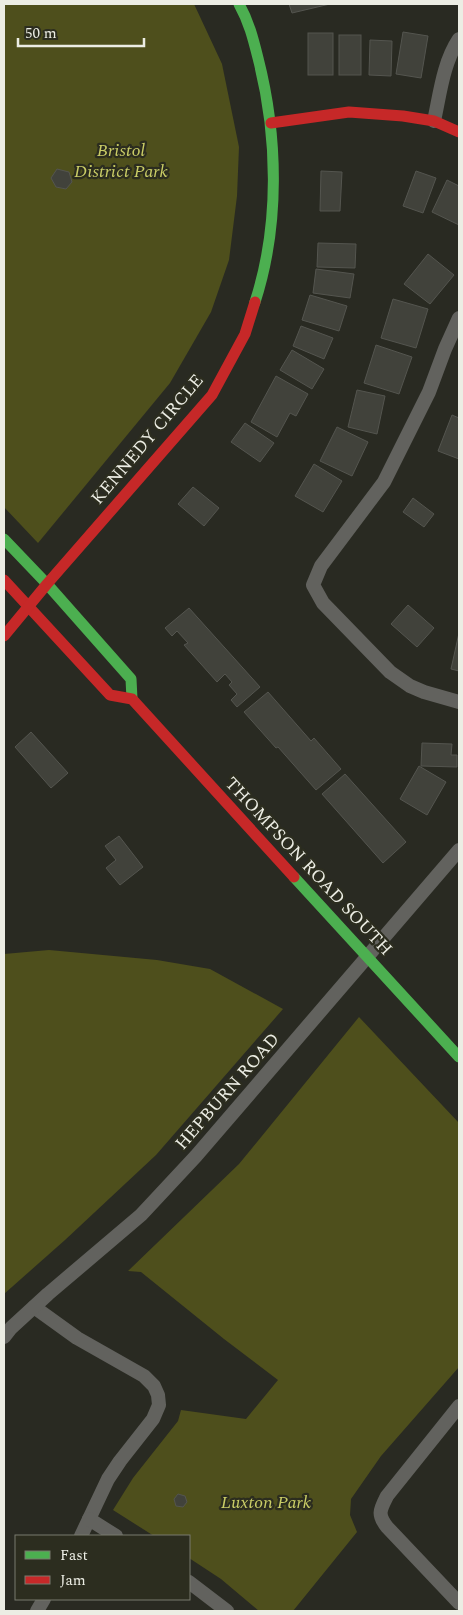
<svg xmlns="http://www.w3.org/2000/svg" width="463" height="1615" font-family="Spectral,serif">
<rect width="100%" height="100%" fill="#292a22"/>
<!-- green -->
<g fill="#4e4f1c">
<path d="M4,4h190l28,60 17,83 -2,49 -8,64 -18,52 -41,71 -132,160 -34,-36z"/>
<path d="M49,950l108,10 53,9 73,40 -127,146 -91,85 -61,54v-340z"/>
<path d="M359,1017l100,106v244l-78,89 -30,43 -1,16 7,17 -64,79h-34l-38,-32 -32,-21v-22h-35l-41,-26 20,-32 45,-57 3,-11 65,9 32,-39 -54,-41 -83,-67 -13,-1 111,-107z"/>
</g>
<!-- building -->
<g fill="#41423b" stroke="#54554f">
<path d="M289,4h41l-38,9z"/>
<path d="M403,32l25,4 -7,42 -25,-4z"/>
<rect x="308" y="33" width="25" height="42"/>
<rect x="339" y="35" width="22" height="40"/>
<path d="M370,40l22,1 -1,35 -22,-1z"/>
<path d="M57,169l12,3 3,10 -6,7 -10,-2 -5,-9z"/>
<path d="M321,171l21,1 -2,39h-20z"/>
<path d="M416,171l20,7 -13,35 -20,-7z"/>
<path d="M447,180l12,6v39l-27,-13z"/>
<path d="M318,243l38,1 -1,24 -38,-1z"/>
<path d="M428,254l26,21 -24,29 -26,-20z"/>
<path d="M316,269l38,5 -4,24 -37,-5z"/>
<path d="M310,295l37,11 -8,25 -37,-11z"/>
<path d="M393,299l35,10 -12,39 -35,-10z"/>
<path d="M301,326l32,12 -9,21 -31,-13z"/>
<path d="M376,345l36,12 -13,37 -35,-11z"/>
<path d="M292,350l32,19 -12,20 -32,-19z"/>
<path d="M276,376l32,18 -12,22 -6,-3 -13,24 -26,-15z"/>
<path d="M357,390l28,6 -8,38 -29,-7z"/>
<path d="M452,415l7,3v41l-21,-8z"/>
<path d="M245,423l29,20 -14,19 -29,-20z"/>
<path d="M337,427l31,15 -16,34 -32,-15z"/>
<path d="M314,464l28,17 -19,31 -28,-16z"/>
<path d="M193,487l26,21 -15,18 -26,-22z"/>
<path d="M413,498l21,16 -10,13 -21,-15z"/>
<path d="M408,605l26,23 -17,19 -26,-23z"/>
<path d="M189,608l71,79 -23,20 -6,-7 6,-6 -8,-9 3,-3 -7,-8 -8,8 -33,-37 4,-2 -11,-12 -5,5 -7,-8z"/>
<path d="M459,633v38l-8,-2z"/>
<path d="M268,692l43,49 3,-3 27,31 -25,21 -38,-43 -2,1 -32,-36z"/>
<path d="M31,732l37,41 -17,15 -36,-41z"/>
<path d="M422,743l30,1 -1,11h6v12l-36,-1z"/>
<path d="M419,766l27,16 -19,33 -27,-16z"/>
<path d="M345,774l61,68 -23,21 -61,-69z"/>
<path d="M119,836l24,31 -23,18 -14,-17 10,-8 -11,-14z"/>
<path d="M178,1494l7,2 2,6 -4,5 -7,-1 -2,-7z"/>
</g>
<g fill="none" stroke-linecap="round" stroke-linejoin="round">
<!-- street -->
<g stroke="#62625e" stroke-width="14">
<path d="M434,121c6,-27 9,-58 25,-82"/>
<path d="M459,318l-14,31 -16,43 -45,90 -63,84 -8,19 10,18 67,69 20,14 14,6 35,10"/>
<path d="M34,1307l43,31 67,38 10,10 4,9 1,10 -6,14 -33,42 -12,18 -27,57"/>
<path d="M4,1337l7,-9 37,-34 93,-79 55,-59 263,-306"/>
<path d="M459,1406l-72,90c-7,14 -10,18 0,31l72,76"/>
<path d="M89,1519l27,17"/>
<path d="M189,1582l38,29"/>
<path d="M37,1611l7,-12"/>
</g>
<!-- fast -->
<g stroke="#4caf50" stroke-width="11">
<path d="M239,4c10,18 14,34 19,54 20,78 22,167 -3,244"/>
<path d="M4,539l43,45 84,95 1,20"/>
<path d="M294,877l165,180"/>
</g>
<!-- jam -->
<g stroke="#c62828" stroke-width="11">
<path d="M271,123l78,-11 54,4 31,5 25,11"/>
<path d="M4,580l106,115 22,4 162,178"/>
<path d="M4,636l43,-52 165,-189 33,-61 10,-32"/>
</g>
</g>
<g text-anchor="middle" stroke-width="4.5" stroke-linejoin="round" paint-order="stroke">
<!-- park labels -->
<g font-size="18" font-style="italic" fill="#cacd66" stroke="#2c2d1f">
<text x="121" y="156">Bristol<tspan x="121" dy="21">District Park</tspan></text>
<text x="266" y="1508">Luxton Park</text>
</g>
<!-- street labels -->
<g font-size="18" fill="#ecede4" stroke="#2c2d1f">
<text transform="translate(147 439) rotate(-50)" y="6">KENNEDY CIRCLE</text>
<text transform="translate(309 866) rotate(47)" y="6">THOMPSON ROAD SOUTH</text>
<text transform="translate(227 1091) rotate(-49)" y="6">HEPBURN ROAD</text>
</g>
</g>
<!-- border -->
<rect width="463" height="1615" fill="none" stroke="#ecede4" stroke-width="10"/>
<!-- legend -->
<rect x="15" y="1535" width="175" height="65" fill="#2c2d1f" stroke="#797a6e"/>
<rect x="25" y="1551" width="25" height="8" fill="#4caf50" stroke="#797a6e"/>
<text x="60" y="1560" font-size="15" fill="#ecede4">Fast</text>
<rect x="25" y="1576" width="25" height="8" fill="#c62828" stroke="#797a6e"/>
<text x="60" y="1585" font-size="15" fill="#ecede4">Jam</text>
<!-- scale -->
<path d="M18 38v8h126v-8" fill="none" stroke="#ecede4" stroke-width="2.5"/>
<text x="25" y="38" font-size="15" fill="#ecede4" stroke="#2c2d1f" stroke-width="4" paint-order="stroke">50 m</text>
</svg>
